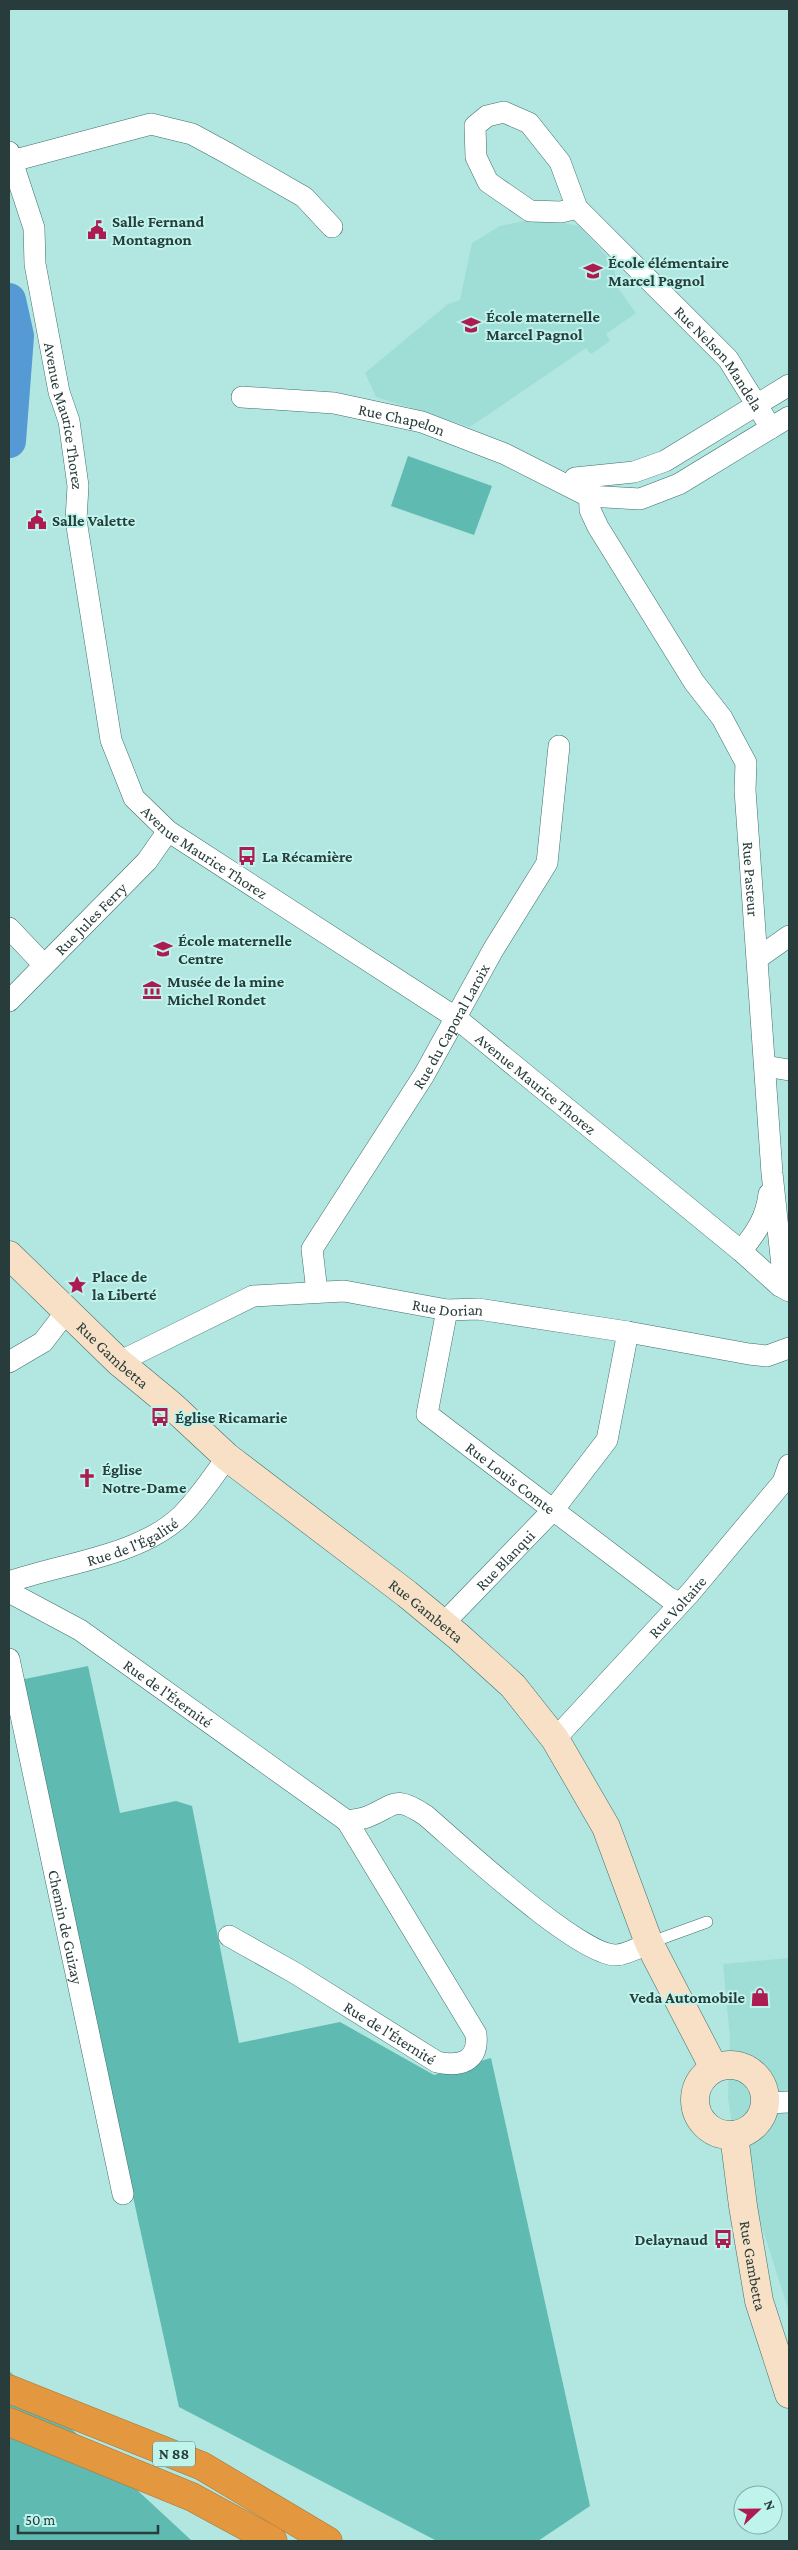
<svg xmlns="http://www.w3.org/2000/svg" width="798" height="2550" font-family="'Crimson Pro',serif">
<rect width="100%" height="100%" fill="#b2e6e0"/>
<!-- built -->
<g fill="#9fded6">
<path d="M538,218l41,8 34,37 5,25 18,25 -30,21 4,7 -19,13 -5,-6 -116,79 -94,-30 -11,-24 83,-69 12,-4 12,-57 28,-17z"/>
<path d="M789,1958v354l-54,-170 -7,-43 2,-61 -7,-74z"/>
</g>
<!-- green -->
<g fill="#5fbab1">
<path d="M408,456l84,30 -18,49 -83,-29z"/>
<path d="M88,1666l32,147 56,-12 16,5 47,237 101,-21 94,53 57,-17 99,448 -52,35h-101l-258,-134 -159,-727z"/>
<path d="M9,2371l183,170h-183z"/>
</g>
<g fill="none" stroke-linecap="round" stroke-linejoin="round">
<!-- river -->
<path stroke="#5599d5" stroke-width="34" d="M9,300l8,36 -8,105"/>
<!-- lane casing -->
<g stroke="#3f706b" stroke-width="12">
<path id="lane" d="M649,1943l58,-21"/>
</g>
<!-- street casing -->
<g stroke="#3f706b" stroke-width="22">
<g id="street">
<path id="s1" d="M9,152l25,76 1,36 24,128 10,29 9,65 -2,34 35,220 23,58 34,33 287,186 286,234 39,35 9,5"/>
<path d="M12,161l139,-37 41,10 35,19 77,44 28,30"/>
<path id="s2" d="M577,208l-16,4 -31,-1 -42,-29 -12,-25 -1,-31 12,-10 17,-4 25,11 31,39 17,46 151,151 43,69"/>
<path id="s3" d="M242,397l92,6 88,19 83,32 83,42 52,3 39,-15 110,-67"/>
<path d="M575,478l59,-6 31,-11 124,-76"/>
<path id="s4" d="M589,478l1,32 8,17 96,155 28,36 24,45 -1,27 27,383 10,93 -2,20"/>
<path d="M9,928l35,37"/>
<path d="M758,958l31,-22"/>
<path id="s5" d="M9,1001l138,-140 21,-30"/>
<path d="M765,1066l24,4"/>
<path d="M741,1251c15,-18 25,-33 28,-57"/>
<path id="s6" d="M317,1292l-5,-43 112,-174 69,-125 54,-87 12,-117"/>
<path id="s7" d="M447,1310l-20,104 242,184 10,5"/>
<path d="M9,1362l34,-20 23,-30"/>
<path id="s8" d="M119,1362l134,-66 91,-5 103,19 31,-1 150,23 121,22 18,2 22,-8"/>
<path id="s9" d="M9,1582c54,-19 131,-26 173,-67 17,-17 32,-39 45,-58"/>
<path id="s10" d="M9,1592l71,38 267,191c6,-1 14,-2 20,-4 28,-11 26,-23 58,-2 32,27 156,143 192,140 10,-1 23,-8 32,-12"/>
<path id="s11" d="M443,1624l111,-115 53,-69 21,-108"/>
<path id="s12" d="M9,1659l114,535"/>
<path id="s13" d="M555,1739l135,-146 93,-111 6,-17"/>
<path id="s14" d="M229,1936l66,37 142,89c23,5 42,0 39,-28l-129,-213"/>
<path d="M766,2103l23,-1"/>
</g>
</g>
<!-- secondary casing -->
<g stroke="#3f706b" stroke-width="29">
<g id="secondary">
<path id="s15" d="M9,1255l110,107 52,43 56,52 180,137 52,43 54,49 42,53 51,88 43,116 65,125"/>
<circle cx="730" cy="2100" r="35"/>
<path id="s16" d="M734,2135l9,71 16,95 30,93"/>
</g>
</g>
<!-- highway casing -->
<g stroke="#a2783d" stroke-width="29">
<g id="highway">
<path d="M9,2389l193,77 126,75"/>
<path d="M9,2422l183,75 81,44"/>
</g>
</g>
<!-- lane -->
<use href="#lane" stroke="#fff" stroke-width="11"/>
<!-- street -->
<use href="#street" stroke="#fff" stroke-width="21"/>
<!-- secondary -->
<use href="#secondary" stroke="#f7e0c5" stroke-width="28"/>
<!-- highway -->
<use href="#highway" stroke="#e3973e" stroke-width="28"/>
</g>
<!-- icons -->
<defs>
<g id="civic-bare" transform="scale(1.5)"><path d="M-.6-6.5H3V-4.5H.6V-3L4-1V1h2V6H-6V1h2V-1L-.6-3ZM-1.2 2.5V6h2.4V2.5Z" fill="#ad1c50" stroke="#bff4ed" stroke-width="2.5" paint-order="stroke"/></g>
<g id="school-bare" transform="scale(1.5)"><path d="M0-5L7-2L0 1L-7-2ZM-4 1L0 2.5L4 1V4Q0 6-4 4Z" fill="#ad1c50" stroke="#bff4ed" stroke-width="2.5" paint-order="stroke"/></g>
<g id="bus-bare" transform="scale(1.5)"><path d="M-5-6H5V4H4V6H2V4H-2V6H-4V4H-5ZM-3.5-4V0h7V-4ZM-3.5 1.2v1.5H-2V1.2ZM2 1.2v1.5H3.5V1.2Z" fill="#ad1c50" stroke="#bff4ed" stroke-width="2.5" paint-order="stroke"/></g>
<g id="museum-bare" transform="scale(1.5)"><path d="M0-6L6-3V-2H-6V-3ZM-5-1h2V3h-2ZM-1-1h2V3h-2ZM3-1h2V3H3ZM-6 4H6V6H-6Z" fill="#ad1c50" stroke="#bff4ed" stroke-width="2.5" paint-order="stroke"/></g>
<g id="sight-bare" transform="scale(1.5)"><path d="M0-6L1.8-2.2L6-1.7L2.9 1.2L3.7 5.4L0 3.3L-3.7 5.4L-2.9 1.2L-6-1.7L-1.8-2.2Z" fill="#ad1c50" stroke="#bff4ed" stroke-width="2.5" paint-order="stroke"/></g>
<g id="church-bare" transform="scale(1.5)"><path d="M-1.2-6h2.4v3.5h3.3v2.4h-3.3V6h-2.4V-.1h-3.3v-2.4h3.3Z" fill="#ad1c50" stroke="#bff4ed" stroke-width="2.5" paint-order="stroke"/></g>
<g id="shop-bare" transform="scale(1.5)"><path d="M-5-2.5h2.3a2.7 3.5 0 0 1 5.4 0H5L5.5 6h-11ZM-1.5-2.5h3a1.5 2.3 0 0 0-3 0Z" fill="#ad1c50" stroke="#bff4ed" stroke-width="2.5" paint-order="stroke"/></g>
</defs>
<g fill-rule="evenodd">
<use href="#civic-bare" x="97" y="230"/>
<use href="#school-bare" x="593" y="271"/>
<use href="#school-bare" x="471" y="325"/>
<use href="#civic-bare" x="37" y="520"/>
<use href="#bus-bare" x="247" y="856"/>
<use href="#school-bare" x="163" y="949"/>
<use href="#museum-bare" x="152" y="990"/>
<use href="#sight-bare" x="77" y="1285"/>
<use href="#bus-bare" x="160" y="1417"/>
<use href="#church-bare" x="87" y="1478"/>
<use href="#shop-bare" x="760" y="1997"/>
<use href="#bus-bare" x="723" y="2239"/>
</g>
<g text-anchor="middle" stroke-width="4" stroke-linejoin="round" paint-order="stroke">
<!-- shield labels -->
<rect fill="#bff4ed" stroke="#557470" stroke-width="1" x="153" y="2441.5" width="42" height="25" rx="4"/>
<g font-size="15" font-weight="bold" fill="#283d3b">
<text x="174" y="2459">N 88</text>
</g>
<!-- poi labels -->
<g font-size="16" font-weight="bold" fill="#283d3b" stroke="#bff4ed" text-anchor="start">
<text x="112" y="227">Salle Fernand<tspan x="112" dy="18">Montagnon</tspan></text>
<text x="608" y="268">École élémentaire<tspan x="608" dy="18">Marcel Pagnol</tspan></text>
<text x="486" y="322">École maternelle<tspan x="486" dy="18">Marcel Pagnol</tspan></text>
<text x="52" y="526">Salle Valette</text>
<text x="262" y="862">La Récamière</text>
<text x="178" y="946">École maternelle<tspan x="178" dy="18">Centre</tspan></text>
<text x="167" y="987">Musée de la mine<tspan x="167" dy="18">Michel Rondet</tspan></text>
<text x="92" y="1282">Place de<tspan x="92" dy="18">la Liberté</tspan></text>
<text x="175" y="1423">Église Ricamarie</text>
<text x="102" y="1475">Église<tspan x="102" dy="18">Notre-Dame</tspan></text>
<text x="745" y="2003" text-anchor="end">Veda Automobile</text>
<text x="708" y="2245" text-anchor="end">Delaynaud</text>
</g>
<!-- street labels -->
<g font-size="16" fill="#283d3b" stroke="#bff4ed">
<text dy="6" stroke="none"><textPath href="#s2" startOffset="524">Rue Nelson Mandela</textPath></text>
<text dy="6" stroke="none"><textPath href="#s1" startOffset="271">Avenue Maurice Thorez</textPath></text>
<text dy="6" stroke="none"><textPath href="#s3" startOffset="162">Rue Chapelon</textPath></text>
<text dy="6" stroke="none"><textPath href="#s1" startOffset="751">Avenue Maurice Thorez</textPath></text>
<text dy="6" stroke="none"><textPath href="#s4" startOffset="446">Rue Pasteur</textPath></text>
<text dy="6" stroke="none"><textPath href="#s5" startOffset="116">Rue Jules Ferry</textPath></text>
<text dy="6" stroke="none"><textPath href="#s6" startOffset="306">Rue du Caporal Laroix</textPath></text>
<text dy="6" stroke="none"><textPath href="#s1" startOffset="1156">Avenue Maurice Thorez</textPath></text>
<text dy="6" stroke="none"><textPath href="#s8" startOffset="346">Rue Dorian</textPath></text>
<text dy="6" stroke="none"><textPath href="#s15" startOffset="144">Rue Gambetta</textPath></text>
<text dy="6" stroke="none"><textPath href="#s7" startOffset="211">Rue Louis Comte</textPath></text>
<text dy="6" stroke="none"><textPath href="#s9" startOffset="130">Rue de l'Égalité</textPath></text>
<text dy="6" stroke="none"><textPath href="#s11" startOffset="89">Rue Blanqui</textPath></text>
<text dy="6" stroke="none"><textPath href="#s13" startOffset="180">Rue Voltaire</textPath></text>
<text dy="6" stroke="none"><textPath href="#s15" startOffset="549">Rue Gambetta</textPath></text>
<text dy="6" stroke="none"><textPath href="#s10" startOffset="189">Rue de l'Éternité</textPath></text>
<text dy="6" stroke="none"><textPath href="#s12" startOffset="274">Chemin de Guizay</textPath></text>
<text dy="6" stroke="none"><textPath href="#s14" startOffset="188">Rue de l'Éternité</textPath></text>
<text dy="6" stroke="none"><textPath href="#s16" startOffset="132">Rue Gambetta</textPath></text>
</g>
</g>
<!-- border -->
<rect width="798" height="2550" fill="none" stroke="#283d3b" stroke-width="20"/>
<!-- north arrow -->
<g transform="translate(758 2510) rotate(68)"><circle r="24" fill="#bff4ed" stroke="#83aba6"/>
<path d="M0-4L9 19L0 12L-9 19Z" fill="#ad1c50"/>
<text y="-8" font-size="14" font-weight="bold" text-anchor="middle" fill="#283d3b">N</text>
</g>
<!-- scale -->
<path d="M18 2525v8h140v-8" fill="none" stroke="#283d3b" stroke-width="2.5"/>
<text x="25" y="2525" font-size="15" fill="#283d3b" stroke="#bff4ed" stroke-width="4" paint-order="stroke">50 m</text>
</svg>
